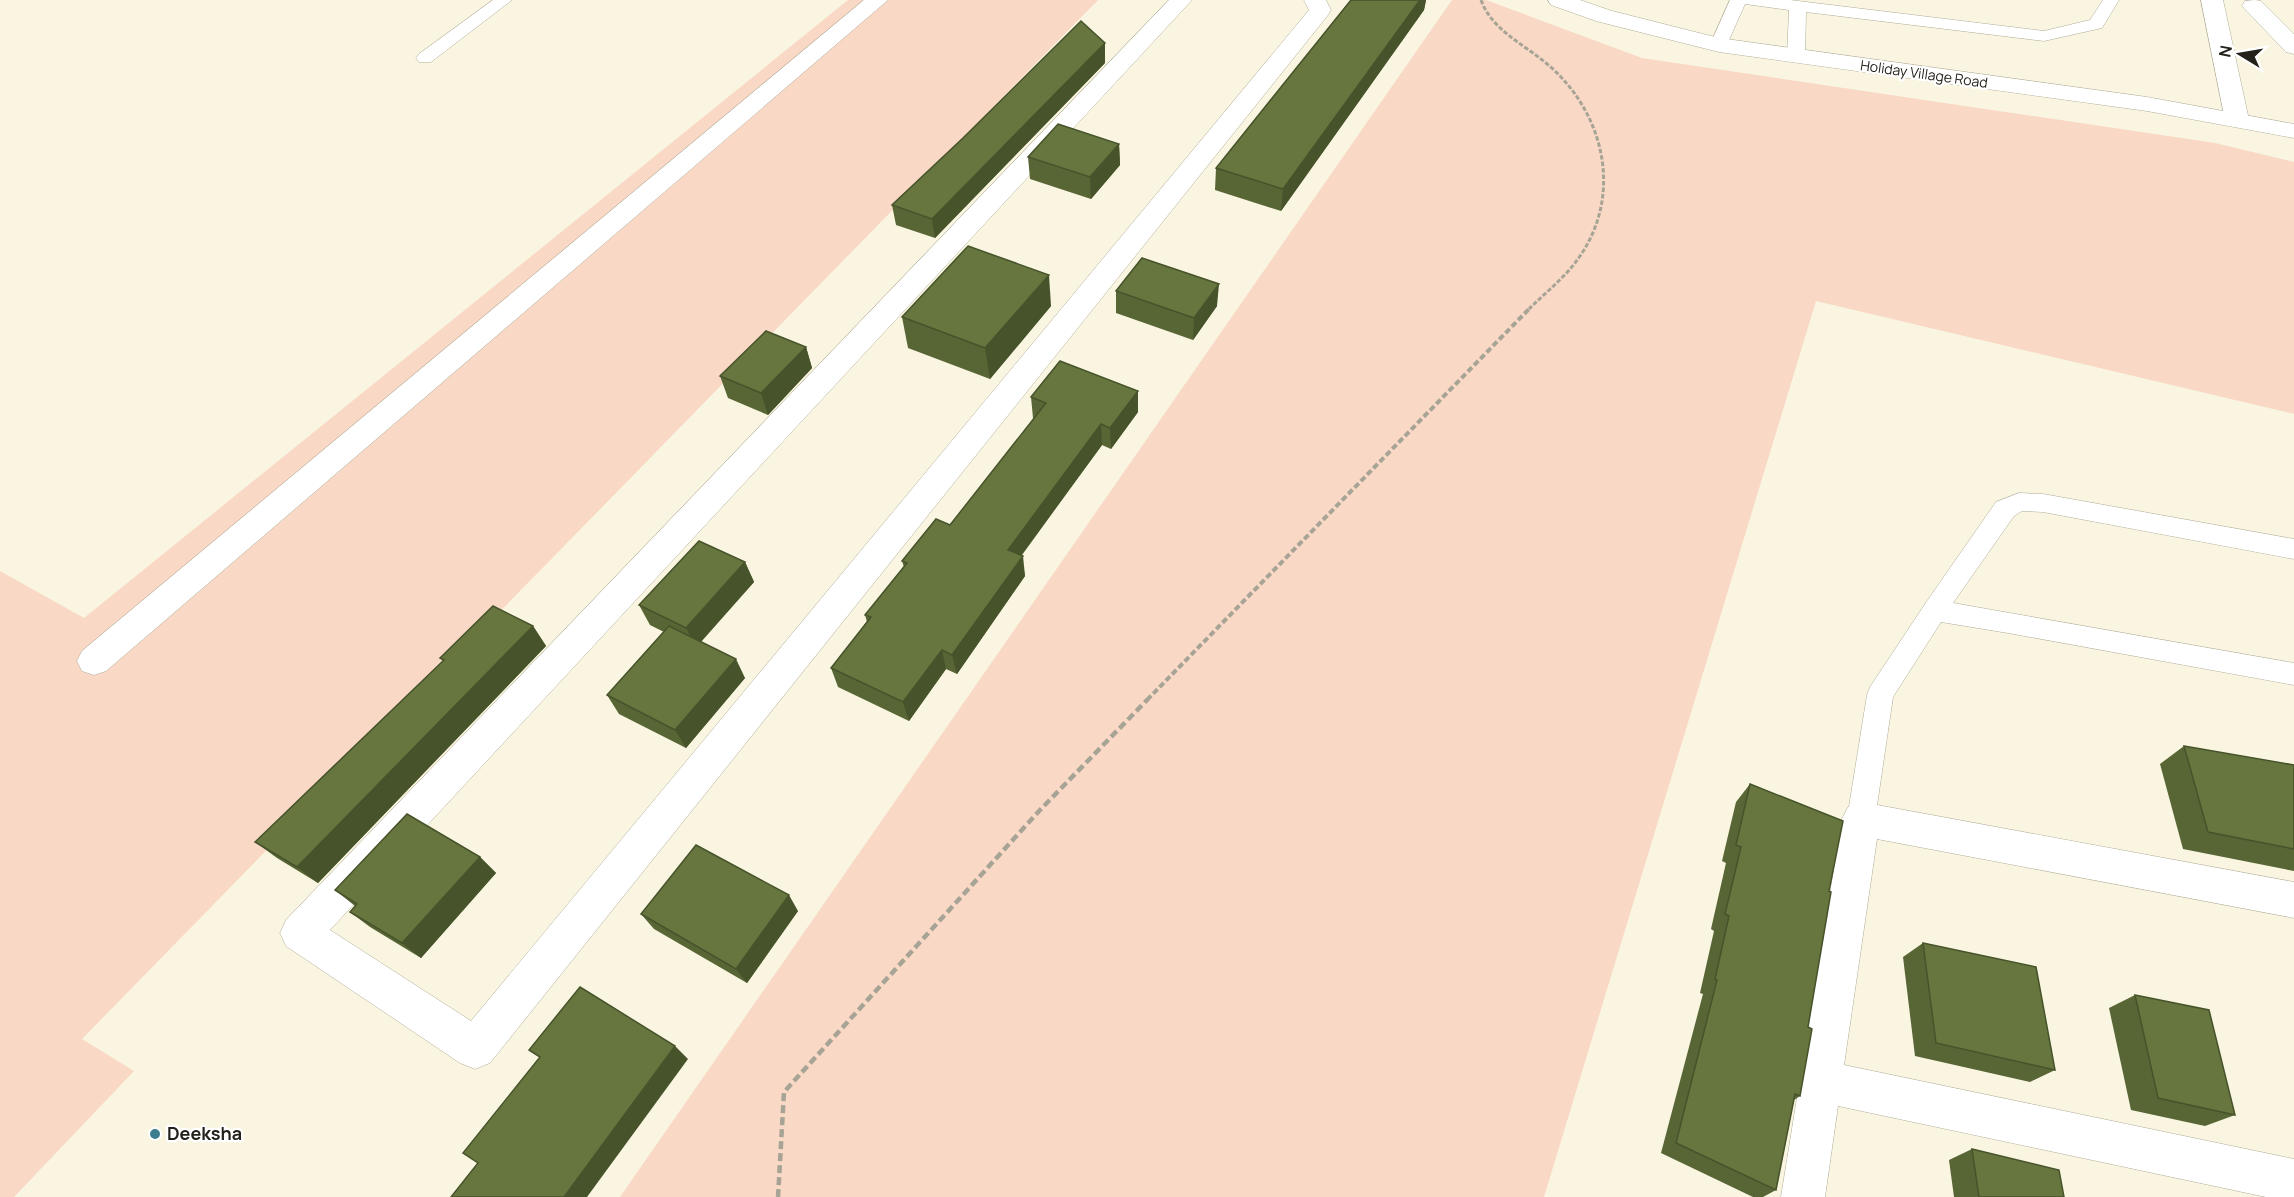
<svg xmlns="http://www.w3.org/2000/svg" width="2294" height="1197" font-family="Manrope,sans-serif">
<rect width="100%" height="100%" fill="#f9f5e0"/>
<!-- green -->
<g fill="#f9d8c6">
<path d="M848,0h250l-1016,1039 52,32 -120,126h-14v-626l84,47z"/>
<path d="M1452,0h34l156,58 573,85 79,19v252l-478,-113 -272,896h-924z"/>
</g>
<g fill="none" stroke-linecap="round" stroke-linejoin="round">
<!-- service casing -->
<g stroke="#b0ac98" stroke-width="1">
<g id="service">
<path d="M493,0h19l-81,62h-12l-3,-4 3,-4z"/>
<path d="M1730,0h60l254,31 46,-11 13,-20h16l-17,28 -58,13 -238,-29 -1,45 -3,4h-12l-3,-4 2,-47 -44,-6 -20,45h-12l-3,-4z"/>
<path d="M2019,493l24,1 251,45v20l-251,-47 -21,-1 -8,5 -61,87 341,60v22l-286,-52 -67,-11 -48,75 -18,122 -4,9 -10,4 -10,-4 -4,-9 20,-124 3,-8 55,-83 71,-102z"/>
</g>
</g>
<!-- minor casing -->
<g stroke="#b0ac98" stroke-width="1">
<g id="minor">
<path d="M864,0h24l-782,671 -12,4 -12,-4 -5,-10 5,-10z"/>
<path d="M1169,0h23l-862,930 141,91 838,-1011 -5,-10h22l5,10 -3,5 -838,1048 -15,6 -15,-6 -174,-117 -6,-13 6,-13z"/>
<path d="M2201,0h22l26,120 -4,5 -8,2 -8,-2 -4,-5z"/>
<path d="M2255,0l6,1 33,33v20l-8,-2 -44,-46 3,-5z"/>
<path d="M1861,802l433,80v36l-417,-79 -33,226 450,94v38h-28l-428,-91 -13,91h-44l61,-378 6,-12z"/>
</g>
</g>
<!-- tertiary casing -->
<g stroke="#b0ac98" stroke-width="1">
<path id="tertiary" d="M1548,0h32l32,11 107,27 428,59 147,27v14l-147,-27 -428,-59 -123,-31 -45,-16z"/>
</g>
<!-- path-far2 -->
<path stroke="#a8a495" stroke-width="3" stroke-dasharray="4.5 2" stroke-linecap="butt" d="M1481,0c11,30 41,43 65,63 57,47 78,129 34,193 -14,21 -33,35 -51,53"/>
<!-- path-far1 -->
<path stroke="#a8a495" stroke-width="4" stroke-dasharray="6 3" stroke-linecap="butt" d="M1147,700l384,-393"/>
<!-- path -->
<path stroke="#a8a495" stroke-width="4.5" stroke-dasharray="8 4" stroke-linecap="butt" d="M778,1197l6,-105 256,-282 108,-111"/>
<!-- service -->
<use href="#service" fill="#fff" fill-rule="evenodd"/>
<!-- minor -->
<use href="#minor" fill="#fff" fill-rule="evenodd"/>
<!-- tertiary -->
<use href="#tertiary" fill="#fff" fill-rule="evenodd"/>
</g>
<!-- wall -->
<g fill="#586535">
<path d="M1351,0h75l-2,10 -143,201 -66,-21 1,-22z"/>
<path d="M1105,63l-170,175 -39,-13 -4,-20 71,-67z"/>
<path d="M1119,144l1,21 -29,34 -61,-20 -2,-22z"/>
<path d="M1116,291l101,15 -24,34 -77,-27z"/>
<path d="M1051,306l-61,73 -82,-31 -6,-31z"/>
<path d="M806,347l6,21 -44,47 -40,-17 -8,-22z"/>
<path d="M1138,391v21l-27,37 -9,-4 -81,110 4,21 -68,98 -11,-5 -37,52 -71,-34 -7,-19 36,-46 -2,-7 39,-48 -2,-6 48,-36 84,-106 -1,-1 -2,-21z"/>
<path d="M745,562l9,20 -53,60 44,36 -59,70 -67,-34 -12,-19 57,-63 -14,-7 -11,-20z"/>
<path d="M533,626l13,20 -228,237 -41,-25 -22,-16 188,-181 -3,-3z"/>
<path d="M2184,746l110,19v106l-111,-22 -23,-85z"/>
<path d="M1750,784l79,107 -21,136 -8,69 -6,4 -18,90 -13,7h-10l-92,-44 42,-159 -3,-1 14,-62 -3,-2 15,-66 -4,-2 14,-59z"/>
<path d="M480,857l16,16 -75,85 -51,-31 -20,-15 5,-6 -20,-16z"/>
<path d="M798,911l-51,72 -93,-54 -13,-15z"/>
<path d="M1923,943l132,127 -25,12 -115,-26 -12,-99z"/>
<path d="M2135,995l100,120 -30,11 -74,-16 -22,-102z"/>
<path d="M1972,1149l92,48h-110l-5,-37z"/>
</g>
<!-- shaded-wall -->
<g fill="#47532b">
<path d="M1420,0h6l-2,10 -143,201 2,-22z"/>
<path d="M1105,43v20l-170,175 -3,-19z"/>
<path d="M1119,144l1,21 -29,34 -1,-22z"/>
<path d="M1049,275l2,31 -61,73 -5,-31z"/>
<path d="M1219,284l-2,22 -24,34 1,-22z"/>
<path d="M806,347l6,21 -44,47 -7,-22z"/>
<path d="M1138,391v21l-27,37 -1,-21z"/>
<path d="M1101,424l1,21 -91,125 -3,-20z"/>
<path d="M1023,556l2,20 -68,98 -5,-19z"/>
<path d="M745,562l9,20 -58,65 -10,-19z"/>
<path d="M533,626l13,20 -228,237 -21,-16z"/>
<path d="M942,650l4,19 -37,52 -6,-19z"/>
<path d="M736,659l9,19 -59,70 -11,-18z"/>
<path d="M480,857l16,16 -75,85 -19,-15z"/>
<path d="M789,895l9,16 -51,72 -11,-14z"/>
<path d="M675,1046l13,13 -101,138h-23z"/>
</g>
<!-- building -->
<g fill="#66763e" stroke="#47532b" stroke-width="1.5">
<path d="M1351,0h69l-137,189 -67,-21z"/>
<path d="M1081,21l24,22 -173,176 -40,-14 71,-67z"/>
<path d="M1058,124l61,20 -29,33 -62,-20z"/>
<path d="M968,246l81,29 -64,73 -83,-31z"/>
<path d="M1142,258l77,26 -25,34 -78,-27z"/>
<path d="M766,331l40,16 -45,46 -41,-17z"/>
<path d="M1060,361l78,30 -28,37 -9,-4 -93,126 15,6 -71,99 -10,-5 -39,52 -72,-34 40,-51 -6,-2 42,-52 -5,-2 34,-42 14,6 96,-122 -15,-6z"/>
<path d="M699,541l46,21 -59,66 -47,-23z"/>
<path d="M493,606l40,20 -236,241 -42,-25 189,-182 -4,-2z"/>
<path d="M669,626l67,33 -61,71 -68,-35z"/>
<path d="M2184,746l110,19v84l-86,-17z"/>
<path d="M1750,784l93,37 -14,70 2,1 -23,135 4,2 -12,67 -5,-2 -19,96 -100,-47 41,-163 -2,-1 14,-63 -4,-2 16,-67 -5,-2z"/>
<path d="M407,814l73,43 -78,86 -52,-31 7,-8 -22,-14z"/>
<path d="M696,845l93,50 -53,74 -95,-55z"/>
<path d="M1923,943l113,24 19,103 -119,-27z"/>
<path d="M580,987l95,59 -111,151h-113l27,-34 -15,-10 77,-96 -11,-7z"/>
<path d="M2135,995l74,15 26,105 -77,-17z"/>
<path d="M1972,1149l87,21 5,27h-85z"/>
</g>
<!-- markers -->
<circle fill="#3c7e90" stroke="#fff" stroke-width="2" cx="155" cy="1134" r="6"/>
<g text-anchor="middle" stroke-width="4.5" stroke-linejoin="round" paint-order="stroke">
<!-- far-street labels -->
<g font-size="14" fill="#23211a" stroke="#fff">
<text transform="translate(1924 74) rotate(8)" y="5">Holiday Village Road</text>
</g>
<!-- near-poi labels -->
<g font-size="18" font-weight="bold" fill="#23211a" stroke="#fff" text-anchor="start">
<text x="167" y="1140">Deeksha</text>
</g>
</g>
<!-- north arrow -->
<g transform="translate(2240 54) rotate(281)" stroke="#ffffff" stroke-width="4.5" paint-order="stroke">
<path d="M0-4.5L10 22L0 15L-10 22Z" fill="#23211a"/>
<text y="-9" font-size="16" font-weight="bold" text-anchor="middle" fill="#23211a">N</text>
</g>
</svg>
